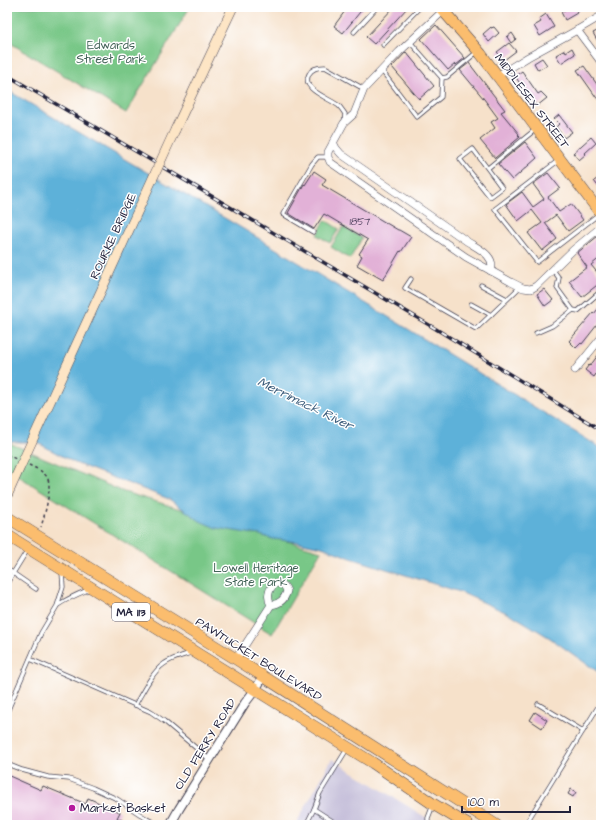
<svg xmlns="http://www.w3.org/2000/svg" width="608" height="832" font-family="'Architects Daughter',sans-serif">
<rect width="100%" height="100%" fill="#fff"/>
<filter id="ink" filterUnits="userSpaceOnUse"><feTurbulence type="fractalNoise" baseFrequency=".025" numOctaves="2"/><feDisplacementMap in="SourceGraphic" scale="8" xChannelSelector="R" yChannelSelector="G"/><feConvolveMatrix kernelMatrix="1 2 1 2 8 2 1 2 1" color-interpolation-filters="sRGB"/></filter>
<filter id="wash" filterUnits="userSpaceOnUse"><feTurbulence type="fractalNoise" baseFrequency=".012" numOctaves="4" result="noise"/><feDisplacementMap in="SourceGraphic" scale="16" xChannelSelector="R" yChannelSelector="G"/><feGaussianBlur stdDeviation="0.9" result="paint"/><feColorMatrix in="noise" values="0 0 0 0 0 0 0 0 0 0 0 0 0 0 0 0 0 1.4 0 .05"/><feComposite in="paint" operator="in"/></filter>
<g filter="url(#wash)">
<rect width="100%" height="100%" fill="#f6e1ca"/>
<!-- industrial -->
<path fill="#c6c0da" d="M332,759l106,66h-140v-5z"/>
<!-- green -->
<g fill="#78c787" stroke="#4d7461">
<path d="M7,7h183l-64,106 -119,-72z"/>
<path d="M325,220l14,9 -9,14 -13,-8z"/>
<path d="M343,227l19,11 -12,21 -19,-12z"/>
<path d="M7,442l117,50 146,44 51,15 -49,83 -265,-165z"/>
</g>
<!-- water -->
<path fill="#5db1d9" stroke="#406a8a" d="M7,90l238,140 150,91 206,127v226l-51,-36 -36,-22 -54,-24 -109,-34 -29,-11 -24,-5 -25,-3 -13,-4 -44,-7 -16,-7 -31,-22 -94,-36 -39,-21h-29z"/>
<g id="blocks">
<!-- building -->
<g fill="#e2b1d7">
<path d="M348,7h16l-21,26 -9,-7z"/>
<path d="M394,7h14l-34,37 -8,-7z"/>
<path d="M570,7h14l-8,5 1,1 -12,7 -4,-8z"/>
<path d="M546,14l8,13 -14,9 -6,-10 7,-4 -2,-3z"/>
<path d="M436,25l29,33 -9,7 -1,-1 -7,6 -27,-31z"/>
<path d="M491,27v1l3,-1 5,6 -10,9 -6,-8z"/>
<path d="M601,29v18l-8,-14z"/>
<path d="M512,33l4,6 -5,4 -4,-6z"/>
<path d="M509,43l7,8 -12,9 -7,-8z"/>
<path d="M572,48l3,6 -14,9 -5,-8 9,-5 1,2z"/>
<path d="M406,52l28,34 -15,13 -27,-32z"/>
<path d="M542,58l5,7 -9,5 -4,-7z"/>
<path d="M469,63l36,47 -4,2 18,22 -1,1 2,2 -25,21 -15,-18 15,-12 -4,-6 7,-4 -14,-19 -24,-29z"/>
<path d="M584,66l17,24v14l-24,-34z"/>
<path d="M522,71l16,23 3,-2 6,6 -10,8 -6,-6 1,-1 -10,-15 -1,1 -6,-9z"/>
<path d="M559,115l13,17 -8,6 -8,-11 3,-3 -5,-5z"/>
<path d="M591,137l5,6 -11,10 1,1 -7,6 -6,-7z"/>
<path d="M525,142l12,16 -25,22 -14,-16z"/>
<path d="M314,171l12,8 -4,6 76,45h1l12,7 -10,15 -1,-1 -17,29 -26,-15 5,-9 -3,-2 9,-14 -44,-26 -10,15 -26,-16 16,-29 1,1z"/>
<path d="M548,173l12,15 -12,9 11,15 12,-8 12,16 -15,11 -12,-16 -11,8 12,16 -15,12 -14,-18 14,-10 -10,-13 -14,11 -12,-17 16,-12 11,15 11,-8 -11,-15z"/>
<path d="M601,176v14l-7,-9z"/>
<path d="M598,236l3,3v18l-10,8 10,12v5l-19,15 -13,-16 18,-14 -10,-14z"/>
<path d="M544,289l9,11 -8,6 -8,-12z"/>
<path d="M601,305v15l-19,24 -1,-1 -5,5 -7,-7 24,-28 1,1z"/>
<path d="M601,351v18l-2,3 -1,-1 -4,6 -9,-7 4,-5 1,1z"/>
<path d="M535,712l12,8 -5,8 -12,-8z"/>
<path d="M7,775l34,15 2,-4 43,18 2,-6 32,14 -3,6 17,7h-127z"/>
<path d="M571,789l5,3 -3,5 -5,-3z"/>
</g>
</g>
</g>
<g filter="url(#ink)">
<use href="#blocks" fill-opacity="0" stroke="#423f50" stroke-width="1"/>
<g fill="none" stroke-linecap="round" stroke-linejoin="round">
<!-- service casing -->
<g stroke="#423f50" stroke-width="5">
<g id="service">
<path d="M335,7h1"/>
<path d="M354,32l23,-25"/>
<path d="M410,42l32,36 5,-1 30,-25"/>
<path d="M383,45l37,-38"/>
<path d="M382,71l35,46 24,-20 1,-19"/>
<path d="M344,123l1,-9c-2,-3 -4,-6 -6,-8 -9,-8 -39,-16 -30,-32 3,-6 10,-7 16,-7l39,22"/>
<path d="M473,149l29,39 -12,9 -30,-38z"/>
<path d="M559,160l-64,49 42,53 62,-48"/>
<path d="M488,168l48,-39"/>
<path d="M313,232l-30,-18 29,-50 6,-7h10"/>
<path d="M553,270l6,8 -2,10 16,22 5,1 23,-20"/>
<path d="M411,279l-6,9 71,41 44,-42"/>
<path d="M481,285l26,14"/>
<path d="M471,304l20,11"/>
<path d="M536,333l16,-7 21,-16"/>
<path d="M7,569l29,20"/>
<path d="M7,583l21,-34"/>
<path d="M58,605c10,-7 20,-11 32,-16"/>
<path d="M30,659l121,53 13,9 45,38"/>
<path d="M538,704l45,27"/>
<path d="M135,705c8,-13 17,-33 29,-41 8,-6 18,-8 27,-11"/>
<path d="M7,712l34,-79 16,-27 6,-19 -1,-15"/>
<path d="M7,764l15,6 26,7 21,2 24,9 24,11 30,20 12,6"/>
<path d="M314,809l20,13 3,3"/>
<path d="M306,825l8,-16 6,-16 27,-44"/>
<path d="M428,825v-7l5,-13"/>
<path d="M525,825l76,-123"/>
</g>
</g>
<!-- minor casing -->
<g stroke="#423f50" stroke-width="8">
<g id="minor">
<path d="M443,11l-44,41 -35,37 -10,25 -10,9 -16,29v5l2,5 136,95 45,25 12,6 8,1 5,-3 37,-36 28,-23"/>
<path d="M577,30l24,32"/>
<path d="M497,76l31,-19 51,-28 22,-13"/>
<path d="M333,142l3,6 5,6 127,88c11,7 28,14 23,29"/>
<path d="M575,370l26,-32"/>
<path d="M236,659l35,-54c-9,-15 9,-32 16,-14 -2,8 -7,13 -16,14"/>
</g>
</g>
<!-- tertiary casing -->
<g stroke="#423f50" stroke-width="10">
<path id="tertiary" d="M170,825l9,-16 66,-106 10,-13 8,-13"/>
</g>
<!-- secondary casing -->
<g stroke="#423f50" stroke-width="10">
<g id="secondary">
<path d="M175,130l58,-123"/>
<path d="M7,496l14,-31"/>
</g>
</g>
<!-- primary casing -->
<g stroke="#423f50" stroke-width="12">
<g id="primary">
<path d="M440,7l41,47 120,160"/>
<path d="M7,517l229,142 260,166"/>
<path d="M7,535l366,228 60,41 35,21"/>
</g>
</g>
<!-- path -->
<g stroke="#423f50" stroke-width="1.5" stroke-dasharray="3 3" stroke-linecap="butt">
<path d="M7,455l9,4"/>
<path d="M29,465c6,3 14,6 18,12 6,9 -3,40 -6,50"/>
</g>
<!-- service -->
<use href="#service" stroke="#fff" stroke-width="3.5"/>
<!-- minor -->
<use href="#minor" stroke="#fff" stroke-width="7"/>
<!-- tertiary -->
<use href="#tertiary" stroke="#fff" stroke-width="8"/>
<!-- secondary -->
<use href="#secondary" stroke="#fde5c5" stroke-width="9"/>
<!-- primary -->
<use href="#primary" stroke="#fbbd6e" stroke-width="11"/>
<!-- rail casing -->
<g stroke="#22223b" stroke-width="3.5">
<path id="rail" d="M7,75l429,254 165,101"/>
</g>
<!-- rail -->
<use href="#rail" stroke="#fff" stroke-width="2" stroke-dasharray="6" stroke-linecap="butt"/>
<!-- secondary-bridge casing -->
<g stroke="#423f50" stroke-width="10" stroke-linecap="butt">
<path id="secondary-bridge" d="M21,465l154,-335"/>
</g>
<!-- secondary-bridge -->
<use href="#secondary-bridge" stroke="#fde5c5" stroke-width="9"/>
</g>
</g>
<!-- markers -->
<circle fill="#b5179e" stroke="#fff" stroke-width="1.5" cx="72" cy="808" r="4"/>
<g text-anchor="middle" stroke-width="3" stroke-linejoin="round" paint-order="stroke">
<!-- number labels -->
<g font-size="10" fill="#524662">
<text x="360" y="225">1857</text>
</g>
<!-- shield labels -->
<rect fill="#fff" stroke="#646476" stroke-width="1" x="112" y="603" width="38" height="18" rx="3"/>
<g font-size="11" font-weight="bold" fill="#22223b">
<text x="131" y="616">MA 113</text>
</g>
<!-- park labels -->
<g font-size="12" fill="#446459" stroke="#fff">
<text x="111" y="49">Edwards<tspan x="111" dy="14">Street Park</tspan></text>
<text x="256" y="572">Lowell Heritage<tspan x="256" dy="14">State Park</tspan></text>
</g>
<!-- street labels -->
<g font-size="12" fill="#22223b" stroke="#fff">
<text transform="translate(532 101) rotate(53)" y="4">MIDDLESEX STREET</text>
<text transform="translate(113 236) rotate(-65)" y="4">ROURKE BRIDGE</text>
<text transform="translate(259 659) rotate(32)" y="4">PAWTUCKET BOULEVARD</text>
<text transform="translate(205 744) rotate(-58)" y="4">OLD FERRY ROAD</text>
</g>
<!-- poi labels -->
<g font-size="12" fill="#22223b" stroke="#fff" text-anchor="start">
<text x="80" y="812">Market Basket</text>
</g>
<!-- water labels -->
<g font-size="13" font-style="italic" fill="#3a5b7a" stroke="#fff">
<text transform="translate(306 403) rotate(26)" y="5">Merrimack River</text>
</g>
</g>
<!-- margin -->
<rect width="608" height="832" fill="none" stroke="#fff" stroke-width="24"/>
<!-- scale -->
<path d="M462 806v6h108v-6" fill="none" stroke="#22223b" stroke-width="2"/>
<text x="468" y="806" font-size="12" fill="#22223b" stroke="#ffffff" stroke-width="3" paint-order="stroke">100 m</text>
</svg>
